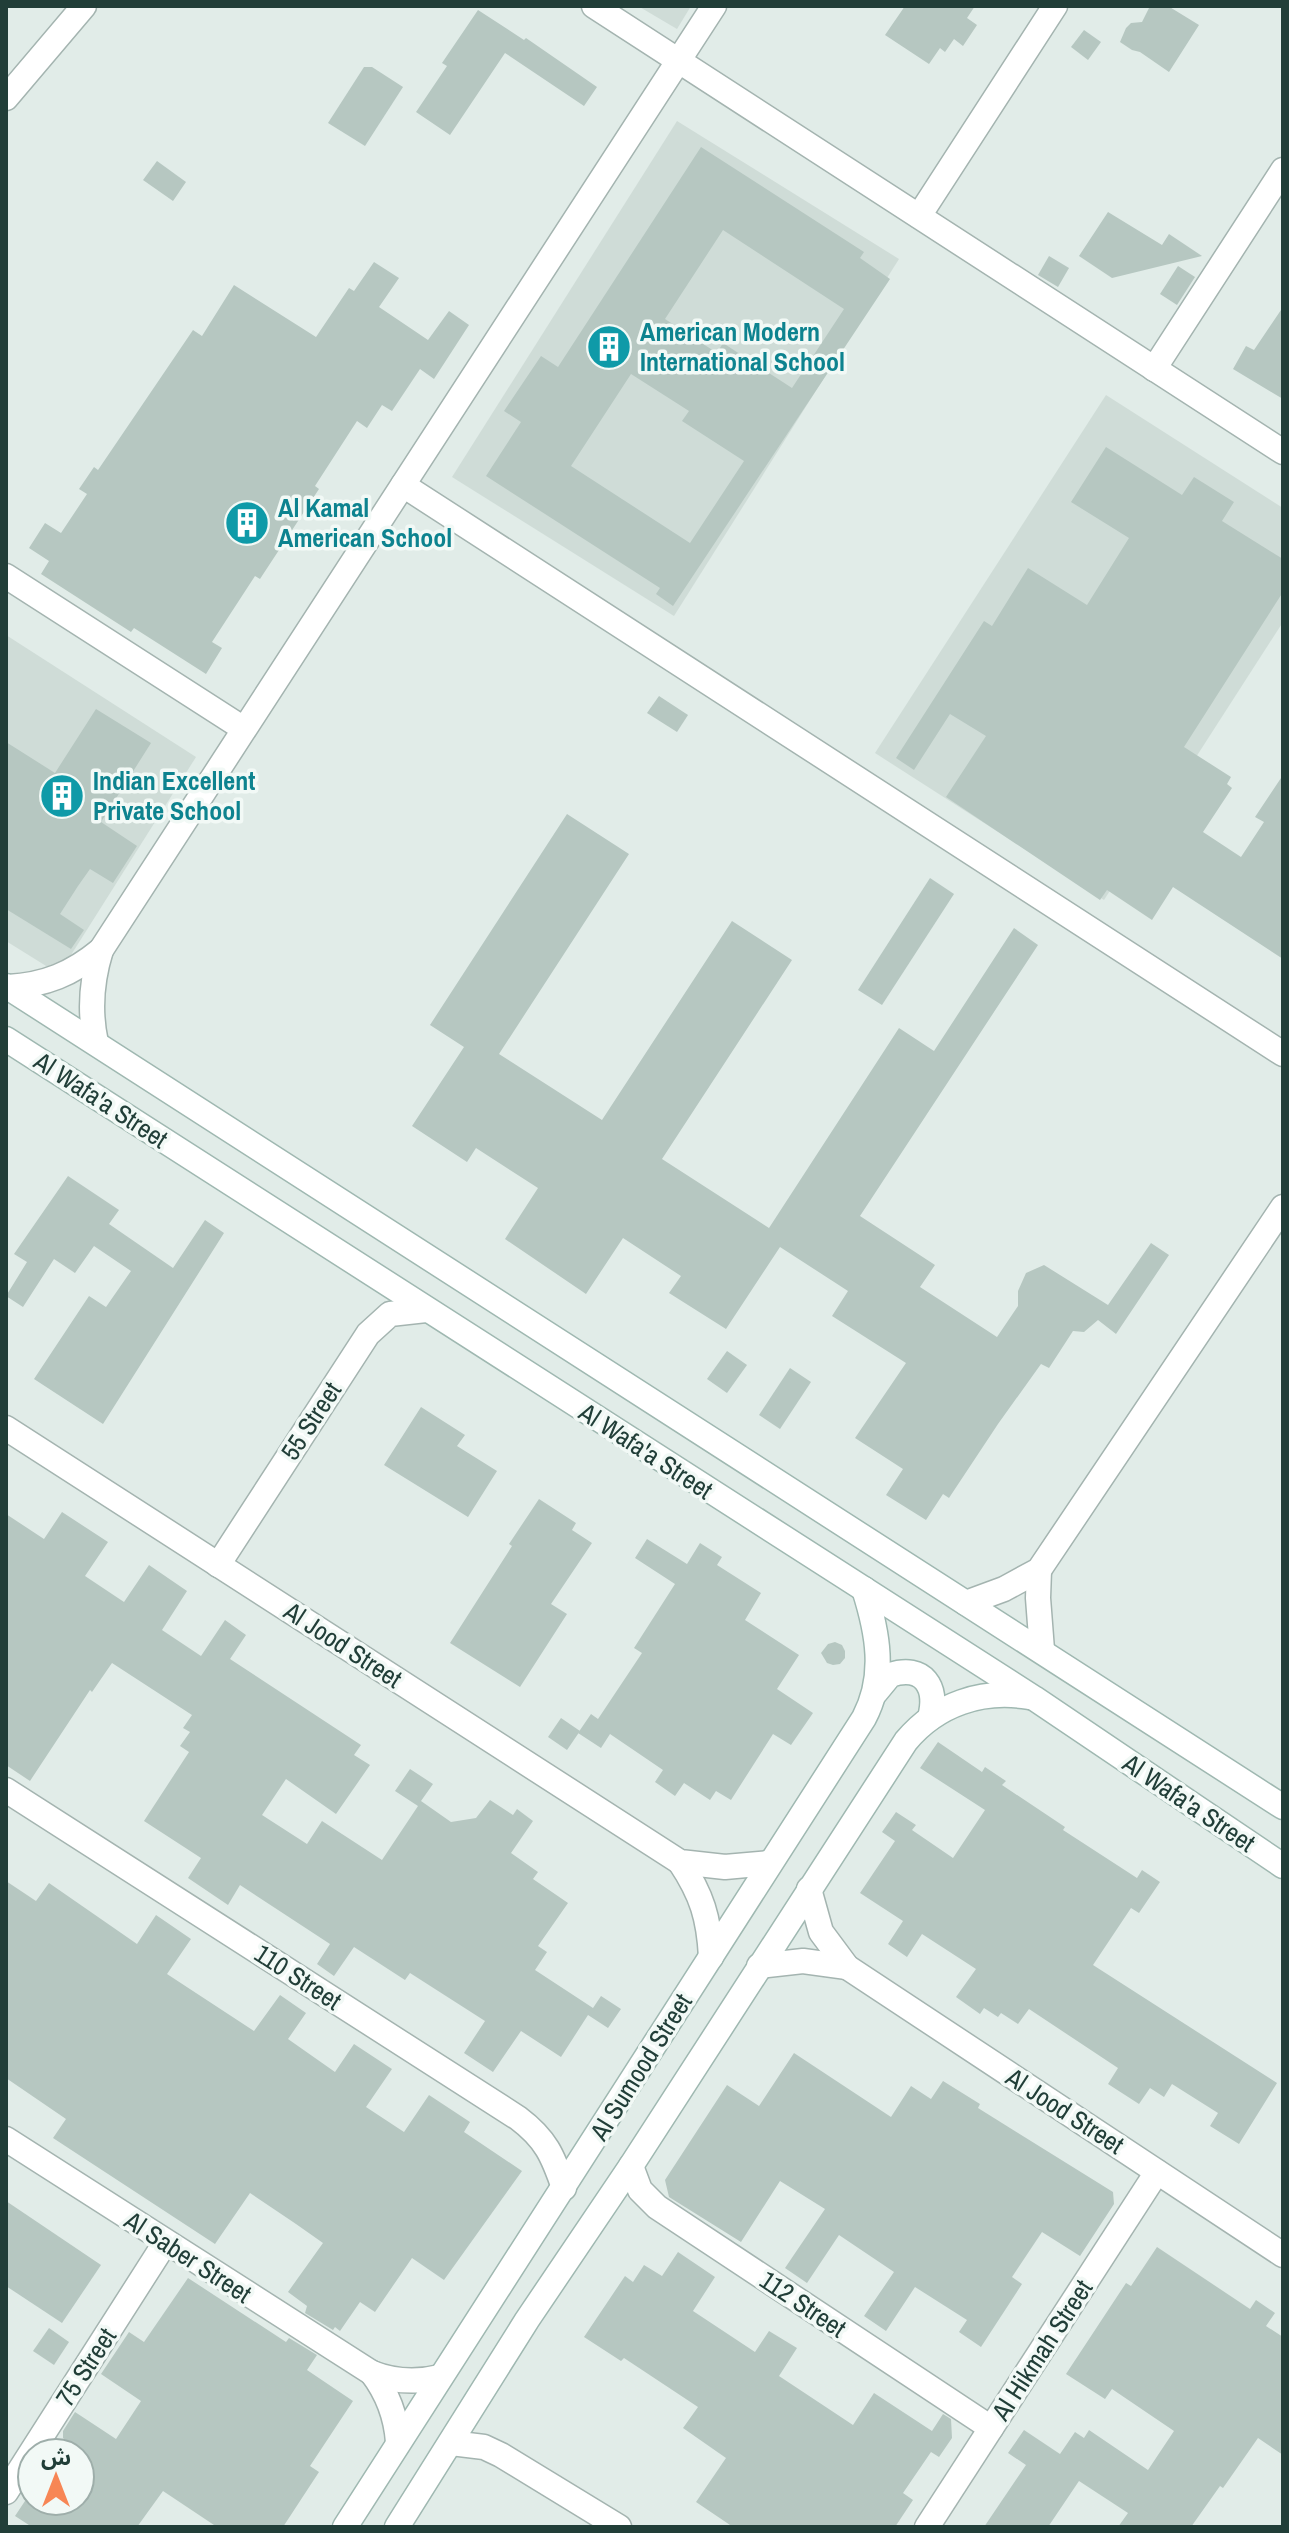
<svg xmlns="http://www.w3.org/2000/svg" width="1289" height="2533" font-family="'Archivo Narrow','Noto Sans Arabic',sans-serif">
<rect width="100%" height="100%" fill="#e1ece8"/>
<!-- built -->
<g fill="#cfdcd7">
<path d="M638,6h53l-14,23z"/>
<path d="M677,121l222,138 -225,357 -222,-139z"/>
<path d="M1106,395l177,113v114l-179,278 -229,-147z"/>
<path d="M6,635l190,122 -137,217 -53,-33z"/>
</g>
<!-- building -->
<g fill="#b6c7c1" fill-rule="evenodd">
<path d="M905,6h70l-8,12 10,7 -14,21 -9,-7 -9,13 -5,-4 -11,16 -44,-29z"/>
<path d="M1150,6h18l31,19 -30,47 -29,-20 -8,-2 -12,-8 6,-14 5,-5 11,-1z"/>
<path d="M478,10l46,30 2,-2 71,49 -13,19 -79,-53 -55,82 -34,-23 31,-46 -5,-3z"/>
<path d="M1084,30l17,12 -13,18 -17,-13z"/>
<path d="M364,67h8l31,20 -38,59 -37,-23z"/>
<path d="M701,147l163,105 -4,6 30,21 -217,327 -17,-12 4,-6 -174,-112 35,-54 -17,-11 37,-55 17,11zM723,230l121,79 -52,79 -69,-45 -6,10 -52,-34zM631,374l58,37 -7,10 62,40 -54,82 -119,-77z"/>
<path d="M157,161l29,21 -13,19 -30,-21z"/>
<path d="M1108,212l54,33 7,-11 33,22 -90,22 -33,-22z"/>
<path d="M1049,256l20,12 -11,19 -20,-12z"/>
<path d="M374,262l25,16 -20,29 49,33 21,-29 20,14 -35,54 -14,-10 -28,42 -10,-6 -15,23 -10,-7 -42,65 4,3 -59,90 -5,-3 -43,66 10,6 -16,26 -72,-46 -3,4 -90,-58 8,-13 -20,-13 16,-25 16,10 26,-39 -8,-5 15,-22 4,3 95,-140 9,6 32,-51 82,52 33,-49 5,3z"/>
<path d="M1178,266l17,11 -18,28 -17,-11z"/>
<path d="M1283,307v92l-50,-30 13,-23 8,4z"/>
<path d="M1106,447l76,48 12,-18 40,25 -12,19 61,38v33l-99,155 47,30 -4,7 5,4 -29,44 38,25 23,-35 -9,-5 28,-42v184l-110,-72 -21,33 -45,-30 -7,10 -154,-103 40,-61 -36,-22 -36,56 -18,-12 88,-137 8,5 36,-58 59,37 42,-67 -58,-36z"/>
<path d="M659,696l29,19 -11,17 -30,-19z"/>
<path d="M96,709l55,34 -50,79 36,24 -24,37 -23,-14 -12,17 -18,28 24,16 -13,19 -65,-40v-167l49,31z"/>
<path d="M567,814l62,40 -130,200 103,66 130,-199 60,39 -130,199 107,69 130,-200 35,23 80,-123 24,17 -178,271 75,49 -15,22 77,50 21,-31v-15l8,-18 18,-8 64,40 43,-62 18,12 -53,79 -18,-14 -14,12 -11,-1 -24,37 -8,-4 -43,60 -49,74 -6,-4 -17,26 -40,-25 17,-26 -48,-31 51,-75 -74,-47 16,-25 -68,-44 -54,82 -57,-36 12,-17 -58,-38 -37,56 -81,-55 33,-51 -62,-40 -9,14 -55,-36 52,-79 -34,-22z"/>
<path d="M930,878l24,16 -72,111 -24,-15z"/>
<path d="M68,1176l51,34 -10,14 64,44 32,-48 19,13 -121,191 -69,-45 55,-83 17,11 25,-36 -37,-25 -19,27 -21,-14 -31,48 -17,-11 21,-34 -13,-8z"/>
<path d="M727,1351l20,14 -20,28 -20,-14z"/>
<path d="M790,1368l21,14 -31,47 -21,-14z"/>
<path d="M421,1407l44,28 -8,11 40,25 -29,46 -84,-52z"/>
<path d="M539,1499l37,24 -4,7 20,13 -41,61 16,10 -47,73 -70,-44 62,-97 -3,-2z"/>
<path d="M62,1512l46,30 -23,34 39,26 25,-37 38,26 -25,39 39,26 24,-36 21,15 -16,24 131,86 -7,10 16,10 -34,49 -50,-35 -24,36 45,29 15,-23 60,39 36,-54 -23,-15 15,-22 23,15 -12,17 30,21 25,-4 14,-18 23,15 4,-6 16,12 -22,32 27,19 -5,7 35,24 -30,43 9,6 -12,18 58,38 8,-12 20,13 -13,19 -20,-13 -27,42 -40,-26 -28,41 -29,-19 21,-32 -75,-48 -5,7 -51,-33 -20,29 -17,-12 13,-20 -90,-59 -12,20 -40,-27 13,-20 -57,-37 45,-69 -9,-6 10,-14 -7,-4 9,-13 -80,-52 -20,29 -2,-2 -60,91 -24,-16v-251l38,25z"/>
<path d="M647,1539l40,25 13,-21 22,14 -5,8 44,28 -16,27 54,35 -22,34 36,24 -22,32 -18,-11 -42,66 -15,-9 -6,9 -26,-17 -9,13 -20,-14 8,-12 -53,-36 -9,14 -23,-15 13,-19 7,5 44,-66 -8,-5 41,-64 -40,-26z"/>
<path d="M835,1642l7,3 3,6v7l-5,6 -7,1 -6,-2 -6,-10 7,-9z"/>
<path d="M561,1718l19,13 -13,19 -19,-13z"/>
<path d="M938,1742l44,30 3,-5 21,14 -4,4 63,42 -2,3 74,48 5,-8 18,12 -21,31 -8,-5 -38,57 184,118 -38,61 -29,-18 8,-13 -46,-29 -8,13 -14,-9 -11,16 -31,-20 10,-16 -89,-59 -11,15 -17,-11 -3,4 -14,-9 -4,6 -24,-17 20,-28 -54,-35 -15,23 -19,-13 15,-23 -43,-28 35,-52 -13,-9 14,-20 20,13 -4,5 41,28 32,-48 -65,-42z"/>
<path d="M6,1881l30,20 13,-18 88,61 19,-29 35,24 -24,35 87,57 26,-36 26,18 -18,26 47,33 19,-28 38,25 -26,38 38,25 25,-37 41,27 -6,10 58,39 -78,109 -32,-22 -37,54 -15,-10 -20,29 -5,-4 -2,3 -28,-17 2,-7 -19,-14 35,-49 -27,-19 -46,-31 -35,51 -162,-106 13,-19 -60,-41z"/>
<path d="M794,2053l97,64 20,-31 20,13 12,-18 37,23 -2,4 135,84 1,12 -34,52 -38,-24 -30,45 10,7 -41,63 -22,-15 8,-12 -52,-33 -29,44 -22,-15 30,-44 -55,-37 -32,48 -22,-15 40,-59 -45,-28 -39,61 -72,-45 -4,-17 62,-95 32,21z"/>
<path d="M6,2201l95,64 -39,58 -56,-37z"/>
<path d="M1157,2247l93,62 6,-9 19,13 -9,13 17,11v118l-25,-17 -35,50 -3,-2 -29,41h-73l10,-14 -49,-32 -31,46h-64l42,-62 -18,-12 16,-23 36,24 15,-22 9,6 5,-8 59,40 26,-39 -62,-42 -7,10 -39,-25 60,-91 5,3z"/>
<path d="M678,2252l37,25 -22,34 62,41 14,-21 28,17 -18,28 74,49 21,-32 58,38 11,-17 8,5 1,19 -13,19 -8,-5 -28,41 10,7 -18,27h-162l-37,-25 30,-44 -43,-30 15,-21 -74,-49 -3,3 -37,-24 41,-61 8,6 11,-17 18,11z"/>
<path d="M188,2278l98,64 3,-4 28,17 -10,15 46,31 -43,65 9,6 -36,55h-66l-54,-36 -26,36h-105l-17,-11 10,-15h55v-51l-17,-12v-7l12,-19 41,27 25,-38 -40,-27 28,-42 15,10z"/>
<path d="M49,2328l20,14 -15,23 -21,-14z"/>
</g>
<g fill="none" stroke-linecap="round" stroke-linejoin="round">
<!-- street casing -->
<g stroke="#a4b4b0" stroke-width="27">
<g id="street">
<path d="M594,6l689,446"/>
<path d="M6,98l78,-92"/>
<path d="M919,216l136,-210"/>
<path d="M1154,369l129,-199"/>
<path d="M403,485l880,569"/>
<path d="M6,576l238,153"/>
<path d="M8,987c37,-2 64,-13 93,-37"/>
<path d="M96,1043c-7,-32 -5,-61 5,-93l613,-944"/>
<path d="M6,1428l674,434 45,5 44,-4"/>
<path d="M218,1565l150,-231 22,-20 36,-4"/>
<path d="M1039,1570l-1,28 4,52"/>
<path d="M966,1603l38,-14 35,-19 244,-363"/>
<path d="M6,1790l512,328c28,21 35,38 46,70"/>
<path d="M680,1862c22,33 29,56 31,95"/>
<path d="M809,1889l12,43 26,35 436,288"/>
<path d="M759,1966l44,-5 44,6"/>
<path d="M6,2139l366,234c23,9 44,10 68,4"/>
<path d="M631,2166l9,24 17,17 334,221"/>
<path d="M372,2373c16,21 24,42 26,69"/>
<path d="M451,2443l33,4 17,8 118,72"/>
<path d="M6,2492l159,-249"/>
<path d="M927,2527l230,-355"/>
</g>
</g>
<!-- secondary casing -->
<g stroke="#9fb8b1" stroke-width="27">
<g id="secondary">
<path d="M6,986l1277,821"/>
<path d="M6,1039l1028,659 249,168"/>
<path d="M876,1692l14,-17c34,-11 48,12 40,43"/>
<path d="M345,2527l519,-809c22,-42 14,-85 0,-129"/>
<path d="M397,2527l130,-207 104,-154 275,-425c31,-37 76,-52 123,-44"/>
</g>
</g>
<!-- street -->
<use href="#street" stroke="#fff" stroke-width="24"/>
<!-- secondary -->
<use href="#secondary" stroke="#fff" stroke-width="24"/>
</g>
<!-- icons -->
<defs>
<g id="building-disc" transform="scale(2.3)"><circle r="9.5" fill="#0f9aa8" stroke="#f2f9f6"/><path d="M-4-6H4V6H1V3H-1V6H-4ZM-2.5-4.3h1.7v1.8h-1.7ZM.8-4.3h1.7v1.8H.8ZM-2.5-1h1.7V.8h-1.7ZM.8-1h1.7V.8H.8Z" fill="#fff"/></g>
</defs>
<g fill-rule="evenodd">
<use href="#building-disc" x="609" y="347"/>
<use href="#building-disc" x="247" y="523"/>
<use href="#building-disc" x="62" y="796"/>
</g>
<g text-anchor="middle" stroke-width="7" stroke-linejoin="round" paint-order="stroke">
<!-- culture labels -->
<g font-size="26" font-weight="bold" fill="#0d838f" stroke="#f2f9f6" text-anchor="start">
<text x="640" y="341">American Modern<tspan x="640" dy="30">International School</tspan></text>
<text x="278" y="517">Al Kamal<tspan x="278" dy="30">American School</tspan></text>
<text x="93" y="790">Indian Excellent<tspan x="93" dy="30">Private School</tspan></text>
</g>
<!-- street labels -->
<g font-size="26" fill="#213e38" stroke="#f2f9f6">
<text transform="translate(101 1100) rotate(33)" y="9">Al Wafa'a Street</text>
<text transform="translate(311 1421) rotate(-57)" y="9">55 Street</text>
<text transform="translate(646 1451) rotate(33)" y="9">Al Wafa'a Street</text>
<text transform="translate(343 1645) rotate(33)" y="9">Al Jood Street</text>
<text transform="translate(1189 1803) rotate(34)" y="9">Al Wafa'a Street</text>
<text transform="translate(298 1977) rotate(33)" y="9">110 Street</text>
<text transform="translate(641 2067) rotate(-58)" y="9">Al Sumood Street</text>
<text transform="translate(1065 2111) rotate(33)" y="9">Al Jood Street</text>
<text transform="translate(188 2257) rotate(33)" y="9">Al Saber Street</text>
<text transform="translate(803 2304) rotate(34)" y="9">112 Street</text>
<text transform="translate(1042 2350) rotate(-57)" y="9">Al Hikmah Street</text>
<text transform="translate(86 2367) rotate(-57)" y="9">75 Street</text>
</g>
</g>
<!-- border -->
<rect width="1289" height="2533" fill="none" stroke="#213e38" stroke-width="16"/>
<!-- north arrow -->
<g transform="translate(56 2477)"><circle r="38" fill="#f2f9f6" stroke="#9eaeaa" stroke-width="2"/>
<path d="M0-6L14 30L0 20L-14 30Z" fill="#f78655"/>
<text y="-12" font-size="22" font-weight="bold" text-anchor="middle" fill="#213e38">ش</text>
</g>
</svg>
